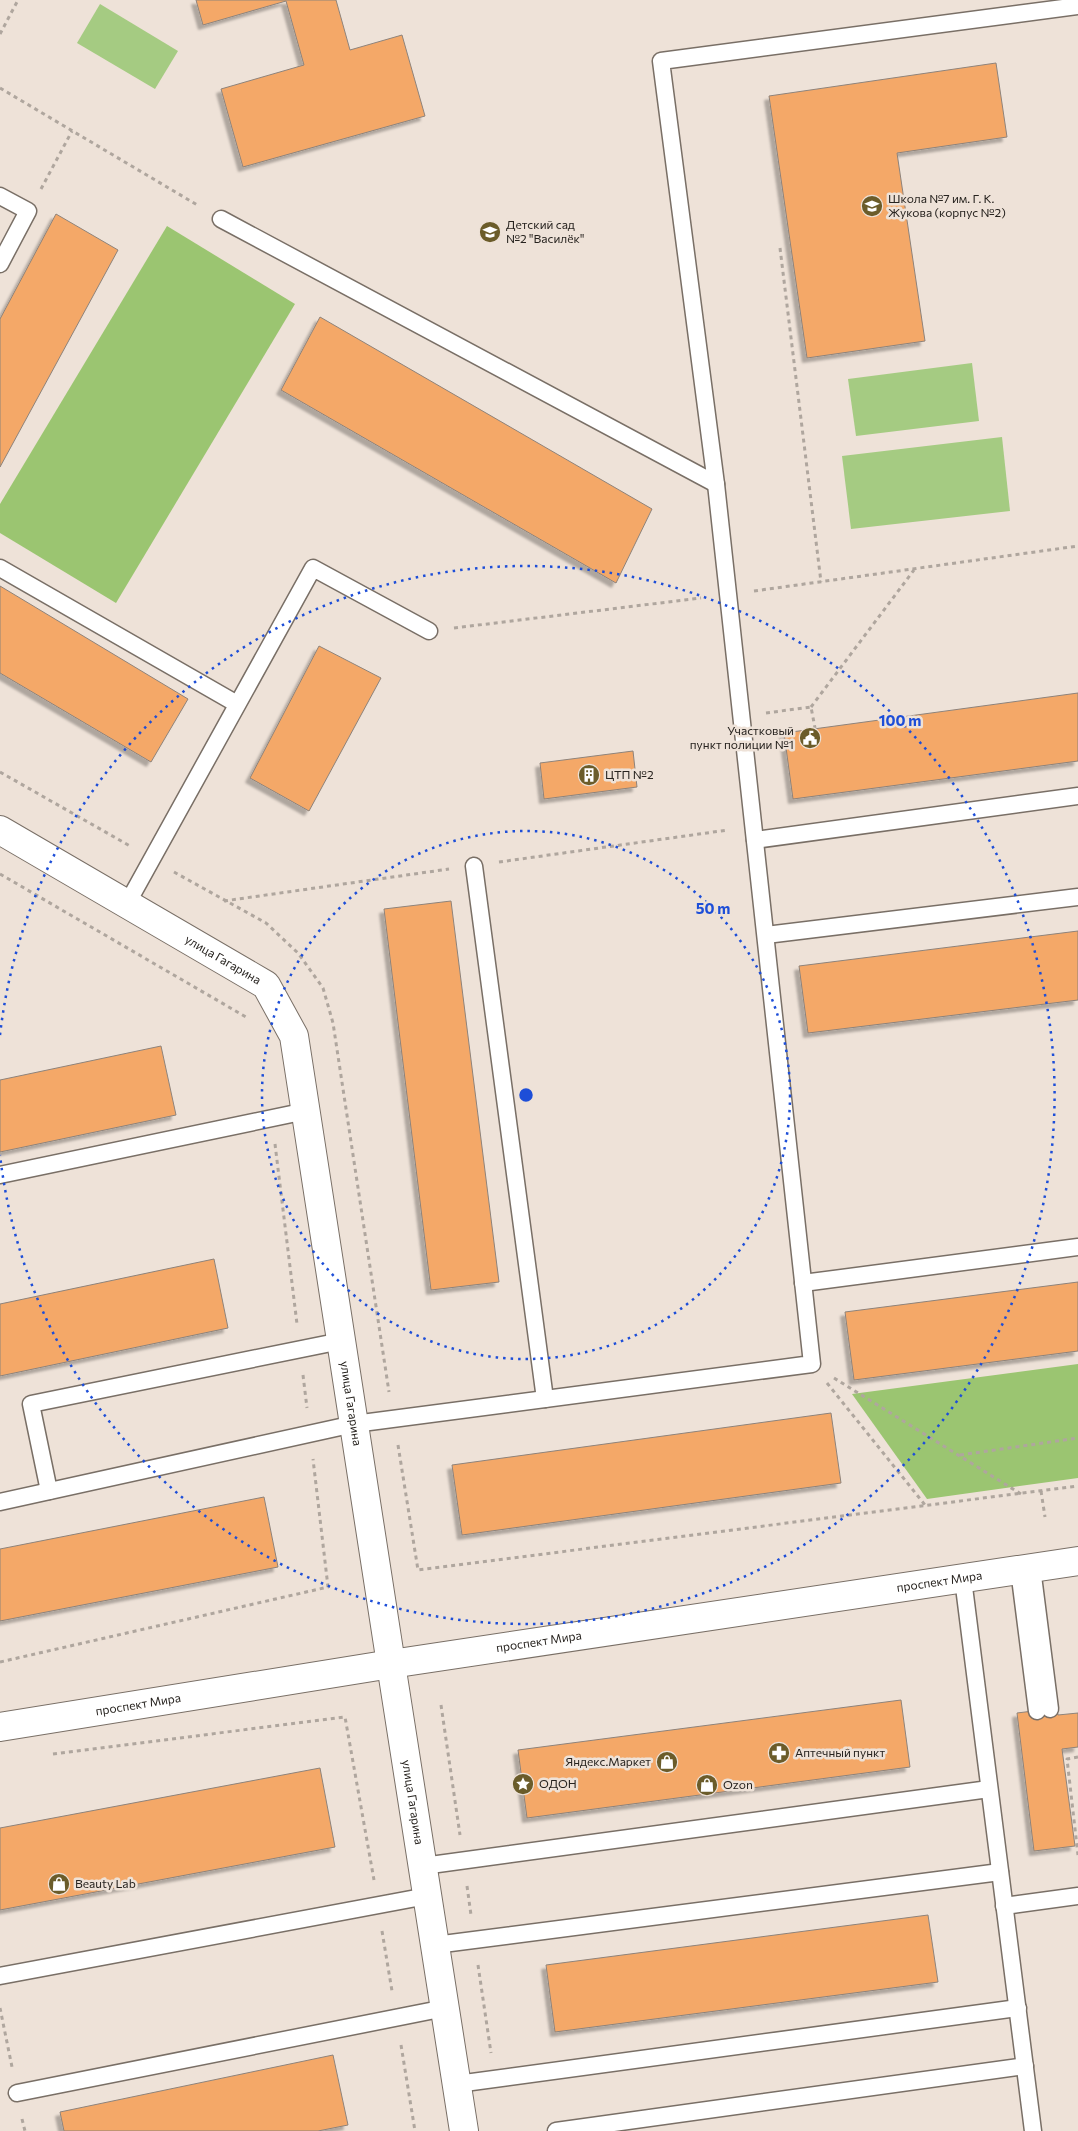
<svg xmlns="http://www.w3.org/2000/svg" width="1078" height="2131" font-family="Commissioner,sans-serif">
<defs>
<filter id="shadow"><feDropShadow dx="-4.5" dy="4.5" stdDeviation="1" flood-color="#0004"/></filter>
</defs>
<rect width="100%" height="100%" fill="#eee2d8"/>
<!-- green -->
<g fill="#a5cb82">
<path d="M100,4l78,47 -23,38 -78,-46z"/>
<path d="M972,363l7,58 -123,15 -8,-57z"/>
<path d="M1002,437l8,74 -159,18 -9,-73z"/>
</g>
<!-- forest -->
<g fill="#9bc571">
<path d="M167,226l128,78 -179,299 -116,-70v-29z"/>
<path d="M1078,1364v114l-151,21 -75,-105z"/>
</g>
<!-- building -->
<g fill="#f4a867" stroke="#8e837b" filter="url(#shadow)">
<path d="M196,0h140l14,50 52,-15 23,81 -182,51 -22,-78 83,-24 -18,-64 -83,24z"/>
<path d="M996,63l11,74 -110,16 28,188 -118,17 -38,-262z"/>
<path d="M56,214l62,36 -118,217v-148z"/>
<path d="M320,317l332,192 -36,74 -335,-193z"/>
<path d="M0,586l188,113 -37,63 -151,-89z"/>
<path d="M319,646l62,32 -72,133 -59,-33z"/>
<path d="M1078,693v68l-285,38 -9,-66z"/>
<path d="M633,751l4,36 -93,12 -4,-36z"/>
<path d="M451,901l48,381 -68,8 -47,-381z"/>
<path d="M1078,931v69l-270,33 -9,-67z"/>
<path d="M161,1046l15,69 -176,37v-72z"/>
<path d="M214,1259l14,69 -228,48v-72z"/>
<path d="M1078,1282v69l-224,29 -9,-68z"/>
<path d="M831,1413l10,70 -379,52 -10,-70z"/>
<path d="M264,1497l14,70 -278,54v-72z"/>
<path d="M901,1700l9,67 -383,51 -9,-68z"/>
<path d="M1057,1708l1,7 20,-2v34l-16,2 13,97 -41,5 -17,-138z"/>
<path d="M320,1768l15,79 -335,63v-82z"/>
<path d="M928,1915l10,67 -383,50 -9,-67z"/>
<path d="M333,2055l15,70 -30,6h-254l-4,-19z"/>
</g>
<g fill="none" stroke-linecap="round" stroke-linejoin="round">
<!-- lane casing -->
<g stroke="#796f66" stroke-width="19">
<g id="lane">
<path d="M0,196l28,15 -28,53"/>
<path d="M221,219l495,265"/>
<path d="M0,568l237,136"/>
<path d="M755,840l323,-44"/>
<path d="M474,866l71,533"/>
<path d="M127,904l186,-336 116,63"/>
<path d="M766,935l312,-38"/>
<path d="M0,1175l306,-64"/>
<path d="M803,1283l275,-36"/>
<path d="M49,1491l-18,-87 310,-63"/>
<path d="M0,1502l354,-78 458,-60 -96,-880 -55,-423 417,-55"/>
<path d="M1032,1568l18,141"/>
<path d="M1019,1570l18,141"/>
<path d="M963,1579l70,552"/>
<path d="M423,1866l566,-77"/>
<path d="M1004,1906l74,-10"/>
<path d="M435,1945l565,-73"/>
<path d="M0,1976l427,-80"/>
<path d="M457,2084l561,-76"/>
<path d="M17,2093l428,-85"/>
<path d="M556,2131l469,-65"/>
</g>
</g>
<!-- street casing -->
<g stroke="#796f66" stroke-width="30">
<g id="street">
<path id="s1" d="M0,1727l391,-63 73,467"/>
</g>
</g>
<!-- secondary casing -->
<g stroke="#796f66" stroke-width="30">
<g id="secondary">
<path id="s2" d="M0,830l266,155 28,51 97,628 687,-103"/>
</g>
</g>
<!-- path -->
<g stroke="#afa69e" stroke-width="3" stroke-dasharray="4 4" stroke-linecap="butt">
<path d="M0,34l18,-34"/>
<path d="M0,88l199,118"/>
<path d="M41,189l31,-58"/>
<path d="M780,248l41,334"/>
<path d="M754,591l324,-45"/>
<path d="M454,628l247,-30"/>
<path d="M811,707l103,-137"/>
<path d="M766,713l45,-6 4,21"/>
<path d="M0,772l130,74"/>
<path d="M499,862l229,-32"/>
<path d="M174,872l92,51 32,30 25,35 10,35 56,369"/>
<path d="M0,874l246,143"/>
<path d="M224,901l225,-32"/>
<path d="M275,1144l22,180"/>
<path d="M303,1375l4,33"/>
<path d="M834,1378l187,116"/>
<path d="M827,1383l98,122"/>
<path d="M398,1445l20,125 660,-84"/>
<path d="M960,1455l118,-17"/>
<path d="M1041,1491l4,26"/>
<path d="M0,1662l328,-75 -15,-128"/>
<path d="M441,1705l19,130"/>
<path d="M53,1754l292,-37 29,163"/>
<path d="M1078,1757l-11,2 11,96"/>
<path d="M467,1886l4,29"/>
<path d="M382,1931l10,60"/>
<path d="M478,1965l13,88"/>
<path d="M0,2008l12,59"/>
<path d="M401,2045l14,86"/>
<path d="M22,2119l3,12"/>
</g>
<!-- lane -->
<use href="#lane" stroke="#fff" stroke-width="16"/>
<!-- street -->
<use href="#street" stroke="#fff" stroke-width="28"/>
<!-- secondary -->
<use href="#secondary" stroke="#fff" stroke-width="28"/>
</g>
<!-- distance rings -->
<g fill="none" stroke="#1d4ed8" stroke-width="2.5" stroke-dasharray="2.5 5">
<circle cx="526" cy="1095" r="264"/>
<path d="M0 1035A529 529 0 1 1 0 1155"/>
</g>
<!-- icons -->
<defs>
<g id="school-disc" transform="scale(1.125)"><circle r="9.5" fill="#6b5c2a" stroke="#eee2d8"/><path d="M0-5L7-2L0 1L-7-2ZM-4 1L0 2.5L4 1V4Q0 6-4 4Z" fill="#fff"/></g>
<g id="civic-disc" transform="scale(1.125)"><circle r="9.5" fill="#6b5c2a" stroke="#eee2d8"/><path d="M-.6-6.5H3V-4.5H.6V-3L4-1V1h2V6H-6V1h2V-1L-.6-3ZM-1.2 2.5V6h2.4V2.5Z" fill="#fff"/></g>
<g id="building-disc" transform="scale(1.125)"><circle r="9.5" fill="#6b5c2a" stroke="#eee2d8"/><path d="M-4-6H4V6H1V3H-1V6H-4ZM-2.5-4.3h1.7v1.8h-1.7ZM.8-4.3h1.7v1.8H.8ZM-2.5-1h1.7V.8h-1.7ZM.8-1h1.7V.8H.8Z" fill="#fff"/></g>
<g id="pharmacy-disc" transform="scale(1.125)"><circle r="9.5" fill="#6b5c2a" stroke="#eee2d8"/><path d="M-2-6h4v4h4v4h-4v4h-4v-4h-4v-4h4Z" fill="#fff"/></g>
<g id="shop-disc" transform="scale(1.125)"><circle r="9.5" fill="#6b5c2a" stroke="#eee2d8"/><path d="M-5-2.5h2.3a2.7 3.5 0 0 1 5.4 0H5L5.5 6h-11ZM-1.5-2.5h3a1.5 2.3 0 0 0-3 0Z" fill="#fff"/></g>
<g id="sight-disc" transform="scale(1.125)"><circle r="9.5" fill="#6b5c2a" stroke="#eee2d8"/><path d="M0-6L1.8-2.2L6-1.7L2.9 1.2L3.7 5.4L0 3.3L-3.7 5.4L-2.9 1.2L-6-1.7L-1.8-2.2Z" fill="#fff"/></g>
</defs>
<g fill-rule="evenodd">
<use href="#school-disc" x="872" y="206"/>
<use href="#school-disc" x="490" y="232"/>
<use href="#civic-disc" x="810" y="738"/>
<use href="#building-disc" x="589" y="775"/>
<use href="#pharmacy-disc" x="779" y="1753"/>
<use href="#shop-disc" x="667" y="1762"/>
<use href="#sight-disc" x="523" y="1784"/>
<use href="#shop-disc" x="707" y="1785"/>
<use href="#shop-disc" x="59" y="1884"/>
</g>
<g text-anchor="middle" stroke-width="5" stroke-linejoin="round" paint-order="stroke">
<!-- poi labels -->
<g font-size="12" fill="#27231f" stroke="#eee2d8" text-anchor="start">
<text x="888" y="203">Школа №7 им. Г. К.<tspan x="888" dy="14">Жукова (корпус №2)</tspan></text>
<text x="506" y="229">Детский сад<tspan x="506" dy="14">№2 "Василёк"</tspan></text>
<text x="794" y="735" text-anchor="end">Участковый<tspan x="794" dy="14">пункт полиции №1</tspan></text>
<text x="605" y="779">ЦТП №2</text>
<text x="795" y="1757">Аптечный пункт</text>
<text x="651" y="1766" text-anchor="end">Яндекс.Маркет</text>
<text x="539" y="1788">ОДОН</text>
<text x="723" y="1789">Ozon</text>
<text x="75" y="1888">Beauty Lab</text>
</g>
<!-- street labels -->
<g font-size="12" fill="#27231f" stroke="#eee2d8">
<text dy="4" stroke="none"><textPath href="#s2" startOffset="258">улица Гагарина</textPath></text>
<text dy="4" stroke="none"><textPath href="#s2" startOffset="738">улица Гагарина</textPath></text>
<text dy="4" stroke="none"><textPath href="#s2" startOffset="1556">проспект Мира</textPath></text>
<text dy="4" stroke="none"><textPath href="#s2" startOffset="1151">проспект Мира</textPath></text>
<text dy="4" stroke="none"><textPath href="#s1" startOffset="140">проспект Мира</textPath></text>
<text dy="4" stroke="none"><textPath href="#s1" startOffset="536">улица Гагарина</textPath></text>
</g>
</g>
<circle cx="526" cy="1095" r="8" fill="#1d4ed8" stroke="#eee2d8" stroke-width="2.5"/>
<g font-size="15" text-anchor="middle" font-weight="bold" fill="#1d4ed8" stroke="#eee2d8" stroke-width="5" stroke-linejoin="round" paint-order="stroke">
<text x="900" y="726">100 m</text>
<text x="713" y="914">50 m</text>
</g>
</svg>
